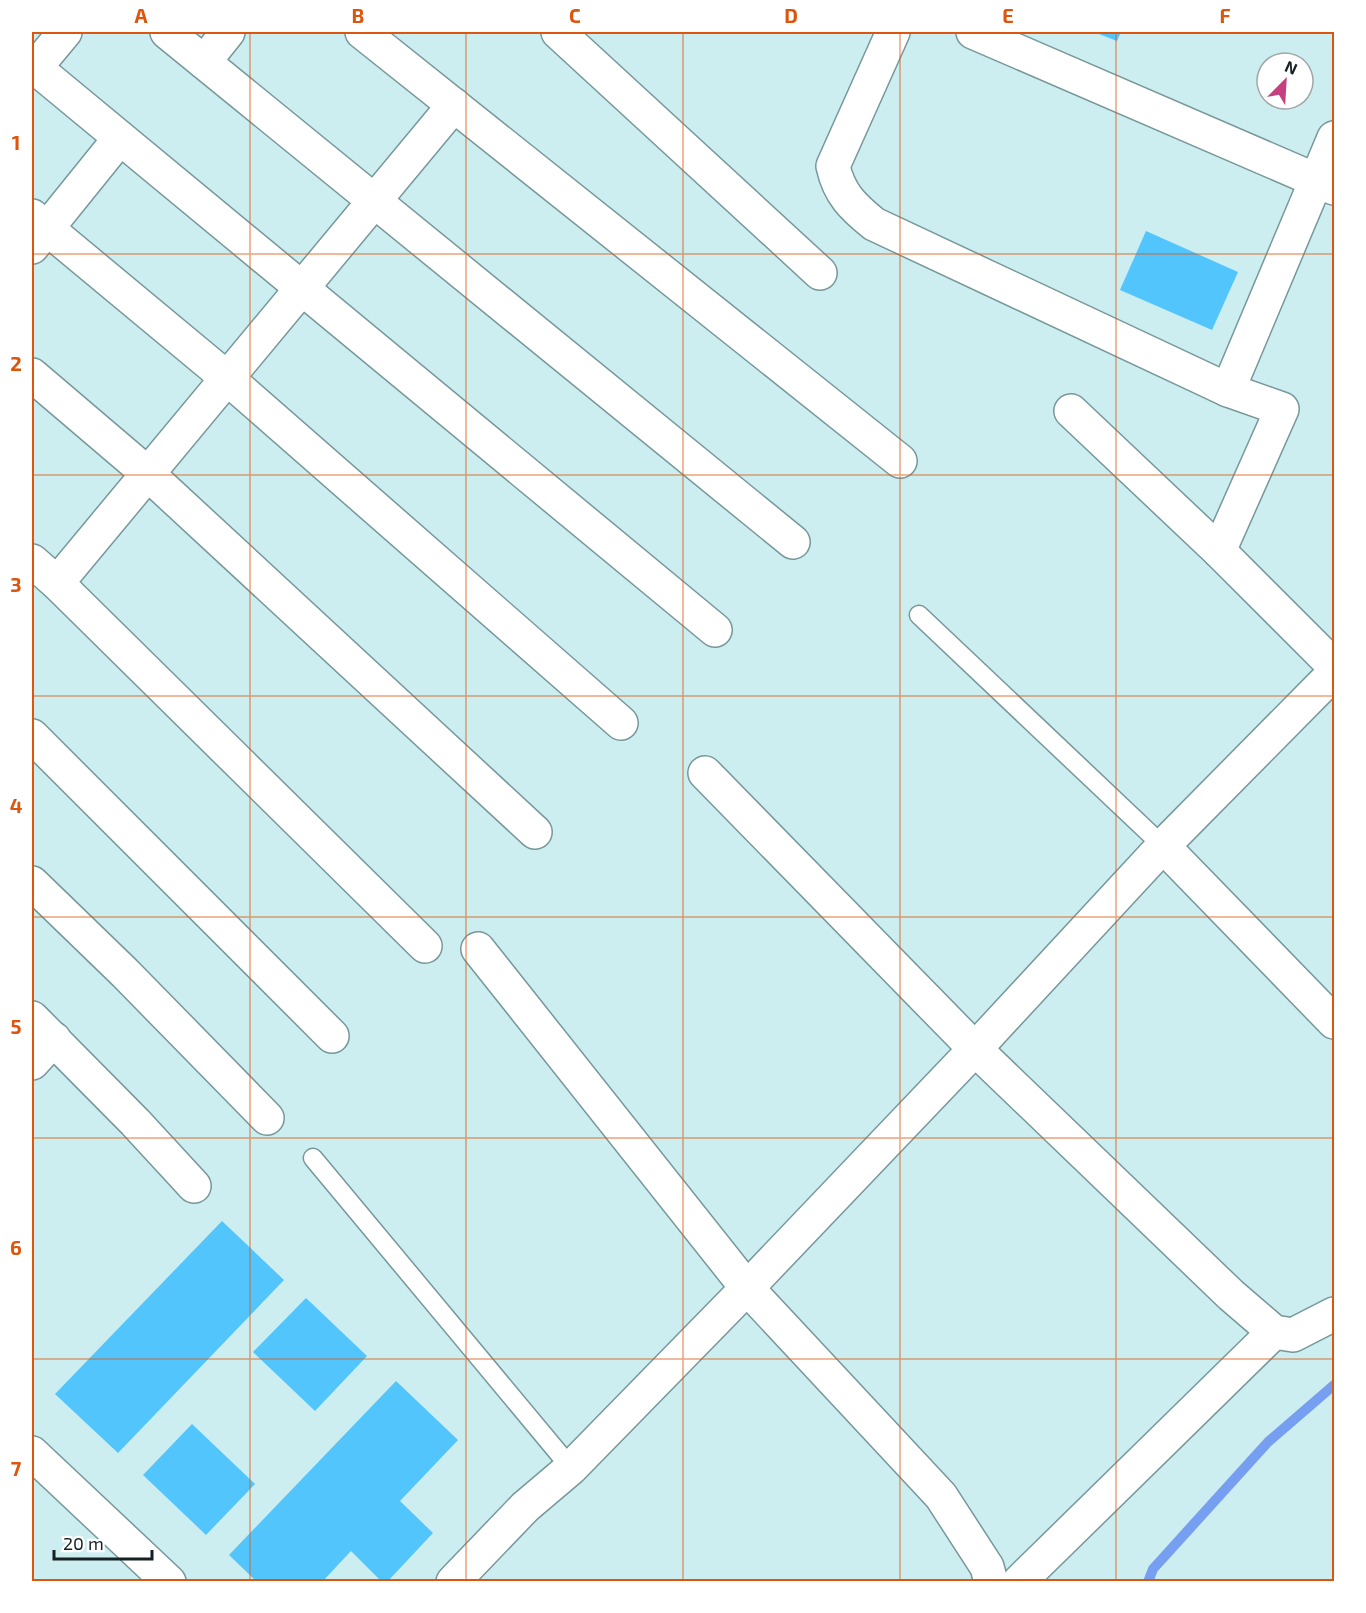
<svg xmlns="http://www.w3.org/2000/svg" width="1366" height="1613" font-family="'Exo 2',sans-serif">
<rect width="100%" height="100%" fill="#cceef0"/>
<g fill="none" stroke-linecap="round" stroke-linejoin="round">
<!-- stream -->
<path stroke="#769ff1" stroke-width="10" d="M1148,1582l5,-13 115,-127 66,-57"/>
</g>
<!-- building -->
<g fill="#52c5fd">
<path d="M1094,32h27l-4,9z"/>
<path d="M1146,231l92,41 -26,58 -92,-40z"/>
<path d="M222,1221l62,59 -166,173 -63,-59z"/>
<path d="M306,1298l61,58 -52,55 -62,-59z"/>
<path d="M396,1381l62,59 -58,61 33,32 -46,49h-5l-31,-31 -29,31h-65l-28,-27z"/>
<path d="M192,1424l63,60 -49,51 -63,-60z"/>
</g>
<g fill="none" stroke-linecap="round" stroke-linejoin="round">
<!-- lane casing -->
<g stroke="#779799" stroke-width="21">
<g id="lane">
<path d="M919,615l244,231"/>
<path d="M313,1158l258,310"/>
</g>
</g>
<!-- street casing -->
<g stroke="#779799" stroke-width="36">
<g id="street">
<path d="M167,32l626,510"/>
<path d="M362,32l538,429"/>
<path d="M558,32l262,241"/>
<path d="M893,32l-60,134c6,28 20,41 41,58l354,166 54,19 -63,142"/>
<path d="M973,32l361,156"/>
<path d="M204,62l24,-30"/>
<path d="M32,65l683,565"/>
<path d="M35,68l30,-36"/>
<path d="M32,216l195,162 394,345"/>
<path d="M32,247l88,-109"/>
<path d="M32,375l115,98 388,359"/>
<path d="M1228,390l106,-252"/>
<path d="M1071,411l148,140 115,115"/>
<path d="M32,561l25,22"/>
<path d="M32,736l300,300"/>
<path d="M705,773l270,276 256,246 43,37 19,3 41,-21"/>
<path d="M1163,846l171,176"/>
<path d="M32,883l93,90 142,145"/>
<path d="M425,946l-368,-363 397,-478"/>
<path d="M478,949l269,339 194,208 46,71 4,15"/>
<path d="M32,1018l103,104 59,64"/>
<path d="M32,1063l22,-24"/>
<path d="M32,1453l137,129"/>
<path d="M453,1582l72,-75 46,-39 176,-180 228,-239 188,-203 171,-173"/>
<path d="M1019,1582l255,-250"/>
</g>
</g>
<!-- lane -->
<use href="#lane" stroke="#fff" stroke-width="18"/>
<!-- street -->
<use href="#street" stroke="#fff" stroke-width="33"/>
</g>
<!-- grid -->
<path fill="none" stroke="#dd560d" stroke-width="1.5" stroke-opacity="0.55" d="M250,32v1550M466,32v1550M683,32v1550M900,32v1550M1116,32v1550M32,254h1302M32,475h1302M32,696h1302M32,917h1302M32,1138h1302M32,1359h1302"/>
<!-- border -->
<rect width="1366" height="1613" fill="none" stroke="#ffffff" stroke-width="66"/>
<!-- north arrow -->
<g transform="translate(1285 81) rotate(24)"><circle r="28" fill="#ffffff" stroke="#a1a6a7" stroke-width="1.5"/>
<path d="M0-4.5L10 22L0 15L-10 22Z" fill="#c6407f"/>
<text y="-9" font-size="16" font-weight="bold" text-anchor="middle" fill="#152122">N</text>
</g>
<!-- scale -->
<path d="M54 1550v9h98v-9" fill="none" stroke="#152122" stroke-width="3"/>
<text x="63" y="1550" font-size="18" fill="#152122" stroke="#ffffff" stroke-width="4.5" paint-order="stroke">20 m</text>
<rect x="33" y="33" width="1300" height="1547" fill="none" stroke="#dd560d" stroke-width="2"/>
<g font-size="20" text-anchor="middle" font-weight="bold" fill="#dd560d">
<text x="141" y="23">A</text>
<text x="358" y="23">B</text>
<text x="575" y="23">C</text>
<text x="791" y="23">D</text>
<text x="1008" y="23">E</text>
<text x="1225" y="23">F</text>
<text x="16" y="150">1</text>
<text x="16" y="371">2</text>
<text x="16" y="592">3</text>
<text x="16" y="813">4</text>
<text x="16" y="1034">5</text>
<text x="16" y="1255">6</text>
<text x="16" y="1476">7</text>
</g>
</svg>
